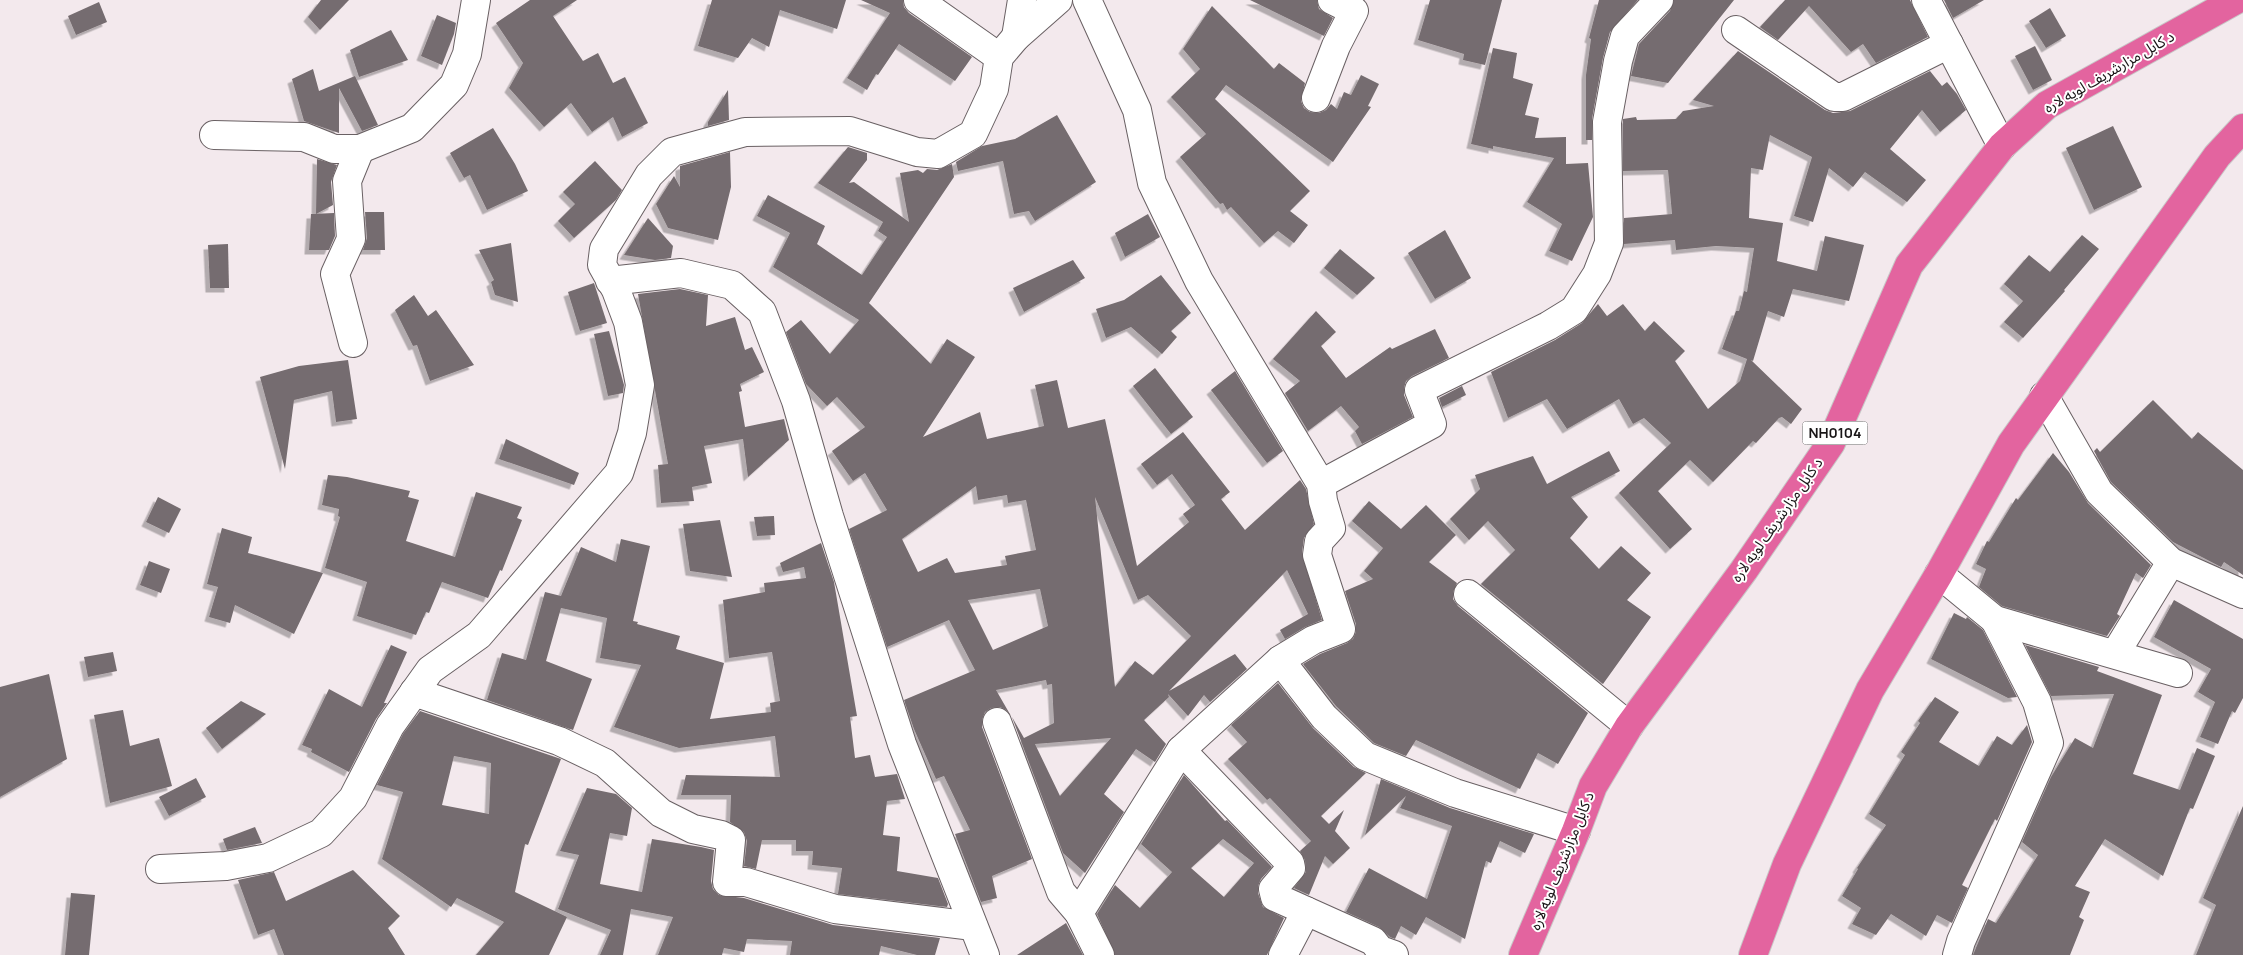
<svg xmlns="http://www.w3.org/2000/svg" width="2243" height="955" font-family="Manrope,'Noto Sans Arabic',sans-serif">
<defs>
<filter id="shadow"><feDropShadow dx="-4.5" dy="4.5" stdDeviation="0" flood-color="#0004"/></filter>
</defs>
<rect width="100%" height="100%" fill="#f3e9ed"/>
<!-- building -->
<g fill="#756c6f" fill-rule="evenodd" filter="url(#shadow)">
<path d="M321,0h28l-29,30 -12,-13z"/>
<path d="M530,0h47l-24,16 30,45 15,-8 15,30 12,-6 23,46 -26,14 -9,-20 -21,15 -21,-29 -27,24 -35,-39 14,-25 -27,-40z"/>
<path d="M712,0h134l-9,29 -57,-19 -11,37 -17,-9 -14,20 -40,-12z"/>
<path d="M861,0h42l1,7 5,6 63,44 -17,24 -56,-37 -21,31 -2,-1 -9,16 -20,-12 43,-65z"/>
<path d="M1250,0h67l2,9 14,9 -9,18z"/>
<path d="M1430,0h72l-17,65 -22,-5 1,-6 -46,-14z"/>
<path d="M1599,0h39l-28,32 -7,26 -11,61v21h-6v-65l5,-36 -2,-1z"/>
<path d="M1674,0h60l-66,83 -37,-7 8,-32 31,-33z"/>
<path d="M1785,0h125l18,37 -52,26 -13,-19 -12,8 -42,-46 -31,34 -18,-13z"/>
<path d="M1944,0h40l-31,18z"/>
<path d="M99,2l8,20 -31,13 -8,-19z"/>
<path d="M1212,6l62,63 5,-6 26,20 -4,18 3,7 6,4 9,1 7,-3 5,-6 6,5 7,-17 7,3 10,-20 18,9 -11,22 3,1 -38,55 -107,-77 -11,14 95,92 -20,20 18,14 -14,18 -16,-12 -14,12 -33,-36 -4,3 -4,-7 -3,1 -40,-47 26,-23 -35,-37 29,-28 -17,-20z"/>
<path d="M2050,8l16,28 -20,12 -17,-27z"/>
<path d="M437,15l19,8 -2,11 -12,31 -21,-9z"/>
<path d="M391,30l17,30 -49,17 -9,-27z"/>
<path d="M2035,46l17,34 -19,10 -18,-34z"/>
<path d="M1493,48l24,5 -4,25 20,6 -8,31 14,3 -4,20 31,-1v27l22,-1 5,54 -21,44 -23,-10 13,-27 -35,-22 27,-44 -61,-12v3l-22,-5z"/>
<path d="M1738,51l87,59 8,3 17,-2 80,-40 12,15 5,-4 10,12 9,16 -26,22 -18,-22 -32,39 36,31 -19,22 -42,-30 -12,15 -24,-19 -16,54 -19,-6 18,-59 -42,-22 -7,35 -12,-2 -2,50 34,5 -6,38 40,10 8,-35 39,9 -8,31 -7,25 -56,-12 -9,28 -16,-6 -15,50 -2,-1 51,49 -11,15 -9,-7 -3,1 -23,25 -3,-2 -40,41 -23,-22 -32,31 34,38 -22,20 -51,-56 52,-50 -27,-25 -11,6 -14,-25 -52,30 -20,-30 -39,19 -17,-46 64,-32 27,-17 16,-19 9,12 16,-12 22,27 9,-10 31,30 -10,10 33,48 32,-28 7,-22 -25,-10 14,-38h3l5,-20 3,1 7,-44 -38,-2 -40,4 -1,-10 -51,4v-26l48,-4 -4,-44 -45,1v-52l13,-2 1,3 39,-1 7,-8 31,-5 -21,-6z"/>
<path d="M313,69l6,22 36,-15 23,49 -16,6 -23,-43v45l-35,-12 -12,-42z"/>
<path d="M728,90l1,30 -21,6v-4z"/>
<path d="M1057,115l39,67 -61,39 -6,-10 -15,3 -11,-53 -45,10 -2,-9 26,-16 33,-7z"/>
<path d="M2113,126l29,61 -48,23 -28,-62z"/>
<path d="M493,128l22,36 13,27 -41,19 -17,-35 -6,3 -14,-25z"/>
<path d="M848,147l19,6v7l-18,23 5,-1 55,40 -9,-49 18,-3 5,3 4,-4 10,1 15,-6 2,13 -85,126 62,61 16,-25 28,18 -52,80 57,-25 7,27 57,-13 -9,-41 22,-5 11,48 37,-9 32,147 52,-44 -6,-8 12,-9 -23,-31 -15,11 -16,-21 42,-32 47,60 -9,7 24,31 55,-50 6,9 8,35 -10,14 -2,15 20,67 -17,7 -20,12 -5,-9 28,-16 -21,-44 -118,121 66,-37 12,15 -37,33 -6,-7 -16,21 -20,-22 1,3 -25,23 22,24 -11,18 -19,-13 -32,45 20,18 -39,61 -22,-20 -51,-136 12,21 30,-15 -2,-39 -5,1 -1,-5 -50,10 15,26 -5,-6 -6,-3 -9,1 -6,4 -3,8v7l50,132 -40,17 5,22 -16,4 -26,-68 15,-4 -26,-54 -8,3 -22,-50 -10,-29 71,-30 -26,-50 -62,27 -38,-118 38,-19 -22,-37 -12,8 -21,-30 33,-24 -28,-30 -10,9 -21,-22 -20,-52 15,-12 29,34 29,-34 -86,-53 17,-34 -33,-17 11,-21 57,31 -8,18 45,31 25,-38 -9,-6 5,-9 -65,-39zM976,486l2,14 29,-5 1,8 18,-3 10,50 -31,6 2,9 -52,8 -8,-15 -29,14 -16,-33zM1095,497l43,103 10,-5 43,41 -38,39 -18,-14 -20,26zM1040,589l8,37 -55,24 -25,-50zM1111,738l-51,58 -25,-52z"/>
<path d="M730,152l1,35 -13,53 -50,-12 -12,-24 18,-28 6,11v-21z"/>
<path d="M317,159l20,6 -6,17 2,23 -17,9z"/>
<path d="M595,161l27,29 -6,10 -42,38 -16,-17 17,-17 -12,-12z"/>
<path d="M365,212h19l1,38h-22l4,-12z"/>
<path d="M334,213l1,23 -6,14h-20l2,-36z"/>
<path d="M1148,214l12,23 -35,20 -10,-24z"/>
<path d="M648,218l25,28 -2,12 -16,2 -31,-5z"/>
<path d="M1445,230l26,48 -36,21 -27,-46z"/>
<path d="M2082,235l17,14 -35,41 1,1 -42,47 -19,-16 19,-21 -19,-17 25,-29 21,17z"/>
<path d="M511,243l7,59 -23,-7 -4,-13 3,-2 -15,-30z"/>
<path d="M228,244l1,44h-19l-2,-43z"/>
<path d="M1340,249l35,29 -18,17 -33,-27z"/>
<path d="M1073,260l12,18 -61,34 -11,-24z"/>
<path d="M1161,275l30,38 -20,18 6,6 -15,17 -31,-27 -25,11 -10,-29 28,-9z"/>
<path d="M594,283l13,40 -27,8 -12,-39z"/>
<path d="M680,289l28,6 -2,31 29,-9 10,33 7,-3 12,25 -24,12 2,7 -3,1 6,35 39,-8 5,21 -41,37 -5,-38 -39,7 8,37 -20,4 2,14 -33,2 -3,-38 10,-1 -30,-170z"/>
<path d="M414,295l14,21 8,-6 38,55 -44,16 -13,-36 -4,1 -18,-36z"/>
<path d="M1316,311l20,21 -15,14 25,32 44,-31 2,2 43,-20 14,29 -37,18 -6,5 -2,7v7l9,22 -51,27 -7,-13 4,-4 -18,-21 -33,25 -23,-38 15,-12 -27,-22z"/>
<path d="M609,331l15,54 -1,8 -15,3 -14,-62z"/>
<path d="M348,360l9,59 -21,3 -4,-31 -38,9 -9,69 -25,-92 39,-11z"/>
<path d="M1155,368l38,49 -22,17 -38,-48z"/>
<path d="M1235,371l48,80 -16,12 -56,-73z"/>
<path d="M1462,386l4,9 -24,12 -3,-9z"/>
<path d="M2153,400l39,39 6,-7 45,38v105l-19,-13 -3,5 -48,-25 -62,-60 -17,-31 3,-3 3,4z"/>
<path d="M506,439l73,34 -5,12 -75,-26z"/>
<path d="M1609,451l11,20 -49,26 17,20 -18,21 29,31 22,-23 30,27 -24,27 24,17 -48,67 -122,-100 34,-34 -27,-29 -19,19 -19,-21 30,-30 -5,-14 58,-19 14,28z"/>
<path d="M2053,453l16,19 19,31 63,62 -8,13 -7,-5 -19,41 3,2 -13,20 -105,-30 -23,-19 7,-18 -10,-5 11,-23 2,1 27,-44 2,2z"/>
<path d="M328,475l19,2 63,14 -2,6 11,3 -13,41 49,16 21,-65 46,15 -5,11 5,2 -20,51 -2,-1 -12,28 -46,-16 -13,31 -3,-1 -10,23 -59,-19 10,-34 -42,-14 15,-51 -2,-1 1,-7 -17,-4z"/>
<path d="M158,497l23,12 -12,24 -23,-11z"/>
<path d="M1369,501l32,28 25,-24 30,30 -27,27 28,21 -4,9v7l5,7 130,107 -30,51 -20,-11 -18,36 -104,-49 -10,16 -32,-13 -38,-37 -33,-42 17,-10 27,-11 6,-4 3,-7v-8l-11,-33 28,-12 -9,-8 19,-23 -31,-27z"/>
<path d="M774,516l1,19 -18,1 -3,-19z"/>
<path d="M720,520l12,57 -42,-6 -7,-47z"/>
<path d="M222,528l30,9 -4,16 75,20 -29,61 -59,-29 -5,18 -21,-6 9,-30 -11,-3z"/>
<path d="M621,539l29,7 -17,75 5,1 -1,2 43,12 -4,13 48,14 -14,56 61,-7 -1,-9 10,-2 -8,-49 -43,6 -6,-58 42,-8 -1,-9 42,-5 -2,-11 -21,5 -3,-9 41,-20 13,39 23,134 -7,1 5,41 15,-3 5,22 22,-3 8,25 -18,2 -4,34 17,2 -3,34 41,7 10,26 -1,3 -109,-13 4,-26 -30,-3 1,-14h-17v-11h-34l-6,29 -12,-3 3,-25 -3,-9 -14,-10 1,-27h-50l5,-20 94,2 -5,-41 -96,12 -65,-21 27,-62 -41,-7 7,-40 -46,-10 -15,53 46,18 -19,51 -86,-30 15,-47 24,7 19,-68 16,4 20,-49 35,15z"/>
<path d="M149,561l21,8 -9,24 -21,-8z"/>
<path d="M2174,600l69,39v59l-8,15 -3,-2 -14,33 -18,-7 15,-35 -17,-10 13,-23 -57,-32z"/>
<path d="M1954,613l12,6 1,-2 16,13 34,67 -9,1 -77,-39z"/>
<path d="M391,645l16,7 -23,51h3l-11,16 -27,53 -38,-20 1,-3 -10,-4 27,-56 33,18z"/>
<path d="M2025,645l74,22 -2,4 65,24 -29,79 47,16 17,-42 18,8 -22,53 -3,-1 -27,68 -58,-37 -30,47 15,6 -11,25 5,3 -14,35h-97l15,-36 8,4 42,-68 -16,-13 29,-65 24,-39 18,10 21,-54 -63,2z"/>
<path d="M113,652l4,19 -29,6 -4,-20z"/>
<path d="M49,674l18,85 -67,38v-110z"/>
<path d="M1278,683l35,45 41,39 12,6 -45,43 8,8 15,-14 -9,21 15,17 -17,16 -8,-8 -16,39 -15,-7 12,-16 -1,-12 -5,-9 11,-10 -41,-43 -3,2 -39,-41 19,-17 -16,-17z"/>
<path d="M1935,697l24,15 -20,30 40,24 18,-30 15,9 15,-20 5,17 -35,79 -2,-2 -33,66 6,3 -16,35 -15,-8 -11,21 -35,-22 -15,21 -24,-11 9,-16 -19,-12 16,-27 -1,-1 29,-43 -17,-11 36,-59 -4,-3 19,-29 -2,-2z"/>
<path d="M241,701l25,13 -44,35 -16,-21z"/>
<path d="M123,710l7,36 29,-8 13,48 -62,17 -16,-88z"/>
<path d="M420,711l141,48 -33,86 -3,-1 -10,48 52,25 -18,38h-73l28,-33 -47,-24 -6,9 -69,-48 21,-67 -26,-7 26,-51zM454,756l37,7 -2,51 -47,-9z"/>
<path d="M1184,775l41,46 2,-1 45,47 -11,12 -3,7v7l5,14 21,11 -17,37h-152l-18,-41 18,-29 25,23 32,-36 -31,-28zM1223,839l31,24 -30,34 -33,-29z"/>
<path d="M196,778l10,19 -37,19 -10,-19z"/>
<path d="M1381,779l69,29 84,26 -9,19 -25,-12 -9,22 -5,-2 -21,78 -39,-22 -10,18 -15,-9 -6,13 -5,-2 -11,-10 -33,-15 23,-44 58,31 25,-73 -52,-18 6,-12 -41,39z"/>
<path d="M587,788l29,6 16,14 -5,28 -17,-3 -10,51 42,8 10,-53 49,8 13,3 -3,31 2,8 6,6 25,3 89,27 107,13 -5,17h-18l-36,-9 -2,9h-89l2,-14 -45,-2 -3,13 -20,-4 -2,7h-64l15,-38 -42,-8 -8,46h-23l11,-25 -53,-21 21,-54 -19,-4z"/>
<path d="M2243,806v149h-47l20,-50 -13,-7z"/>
<path d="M255,827l7,16 -35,7 -4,-11z"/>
<path d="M353,870l47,46 -12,12 17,27h-121l-10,-26 -16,6 -20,-55 36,-8 12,29z"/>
<path d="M71,893l24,2 -6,60h-24z"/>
<path d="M1066,923l17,32h-66z"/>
</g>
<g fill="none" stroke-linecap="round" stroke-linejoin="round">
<!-- minor casing -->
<g stroke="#696063" stroke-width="30">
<g id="minor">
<path d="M918,0l81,57"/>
<path d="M1926,0l76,146"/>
<path d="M1736,30l98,67h9l106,-53"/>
<path d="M1016,37l6,-37"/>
<path d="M1316,98l20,-52 18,-35 -22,-11"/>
<path d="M214,135l90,2 30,12h26l52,-21 42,-43 13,-31 9,-54"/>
<path d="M610,281l71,-8 51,12 30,27 34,89 33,115 73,228 83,211"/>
<path d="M353,343l-18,-69 16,-35 -4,-58 13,-32"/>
<path d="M2044,396l55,96 72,70 72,32"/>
<path d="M1321,484l111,-60 -13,-34 129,-64 26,-16 23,-36 12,-31 -2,-121 11,-61 7,-25 34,-36"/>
<path d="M1939,574l56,46 183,53"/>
<path d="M1468,594l161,132"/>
<path d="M2115,654l56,-92"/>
<path d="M1280,660l44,57 41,39 90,37 121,38"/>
<path d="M414,692l145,49 46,22 56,50 32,16 28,6 10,5 -4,42h19l89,27 138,17"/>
<path d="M997,722l64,170 18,21 21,42"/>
<path d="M1181,750l109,113 1,5 -18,21 2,8 98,44 7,9 14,5"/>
<path d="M160,869l66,-3 42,-8 53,-25 32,-35 37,-72 40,-56 49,-35 140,-162 13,-40 8,-48 -12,-63 -12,-32 -14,-25 2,-16 45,-74 23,-23 73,-20 105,-1 67,21 21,2 35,-20 21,-45 5,-32 17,-20 42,-37"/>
<path d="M1079,913l102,-163 99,-90 33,-20 28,-11 -24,-74 2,-14 12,-13 -8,-27 -2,-17 -122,-203 -47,-98 -15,-73 -50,-110"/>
<path d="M1283,955l23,-44"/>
<path d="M1957,955l4,-14 88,-198 -12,-41 -42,-82"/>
</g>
</g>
<!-- highway casing -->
<g stroke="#c8c7c7" stroke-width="30">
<g id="highway">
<path d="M1523,955l53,-124 17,-45 36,-60 115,-156 87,-127 78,-178 93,-119 45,-41 189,-105"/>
<path d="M1753,955l34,-91 83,-174 69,-116 72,-130 206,-288 26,-28"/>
</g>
</g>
<!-- minor -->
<use href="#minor" stroke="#fff" stroke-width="28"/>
<!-- highway -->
<use href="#highway" stroke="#e3649f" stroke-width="28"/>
</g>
<g text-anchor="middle" stroke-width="4" stroke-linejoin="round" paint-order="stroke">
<!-- shield labels -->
<rect fill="#fff" stroke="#5e5c5d" stroke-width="1" x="1802.5" y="421.5" width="65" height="23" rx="4"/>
<g font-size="14" font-weight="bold" fill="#191617">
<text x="1835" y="438">NH0104</text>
</g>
<!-- street labels -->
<g font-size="15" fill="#191617" stroke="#fff">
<text transform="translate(2109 72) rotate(-30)" y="5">د کابل مزارشریف لویه لاره</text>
<text transform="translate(1777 520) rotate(-55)" y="5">د کابل مزارشریف لویه لاره</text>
<text transform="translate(1562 861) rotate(-68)" y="5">د کابل مزارشریف لویه لاره</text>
</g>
</g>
</svg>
